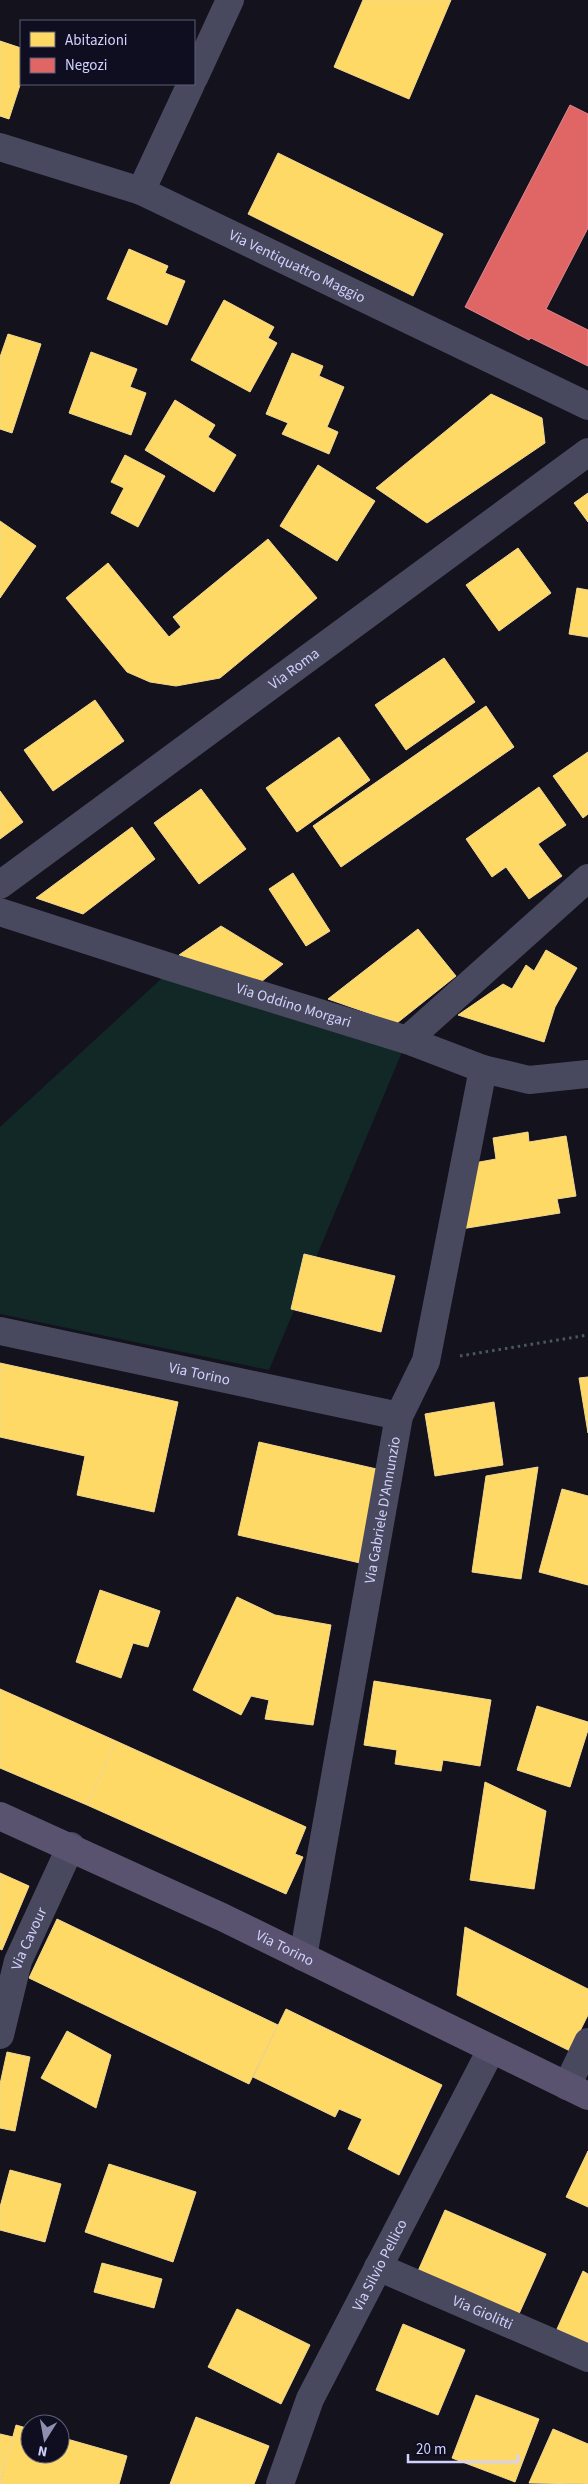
<svg xmlns="http://www.w3.org/2000/svg" width="588" height="2484" font-family="'Source Sans 3',sans-serif">
<rect width="100%" height="100%" fill="#13121d"/>
<!-- green -->
<path fill="#122826" d="M173,968l234,72 -138,330 -269,-56v-187z"/>
<!-- homes -->
<g fill="#ffd966" stroke="#f1d793">
<path d="M363,0h88l-42,99 -75,-32z"/>
<path d="M0,41l21,7v34l-12,37 -9,-3z"/>
<path d="M278,153l165,81 -30,62 -165,-82z"/>
<path d="M129,249l39,17 -3,7 20,8 -18,44 -60,-26z"/>
<path d="M224,300l50,27 -6,11 9,5 -27,49 -59,-32z"/>
<path d="M8,334l33,10 -29,89 -12,-4v-72z"/>
<path d="M91,352l46,17 -7,18 16,6 -15,42 -62,-22z"/>
<path d="M292,353l31,13 -4,10 25,11 -17,40 11,5 -9,22 -47,-20 6,-11 -22,-9z"/>
<path d="M491,394l51,24 3,25 -118,80 -51,-35z"/>
<path d="M175,400l40,25 -7,12 28,18 -22,37 -69,-42z"/>
<path d="M125,455l40,21 -27,51 -27,-14 13,-25 -13,-6z"/>
<path d="M318,465l57,36 -38,60 -57,-35z"/>
<path d="M588,493v29l-14,-19z"/>
<path d="M0,521l36,25 -36,52z"/>
<path d="M268,539l49,59 -97,80 -44,8 -26,-4 -23,-10 -61,-74 42,-35 61,74 12,-10 -8,-10z"/>
<path d="M518,548l33,45 -52,38 -33,-46z"/>
<path d="M577,588l11,2v47l-19,-3z"/>
<path d="M444,658l31,44 -69,48 -31,-45z"/>
<path d="M95,700l29,41 -71,50 -29,-41z"/>
<path d="M486,706l28,41 -173,120 -28,-41z"/>
<path d="M339,737l31,43 -73,52 -31,-44z"/>
<path d="M588,752v62l-5,4 -30,-42z"/>
<path d="M539,787l27,38 -28,19 24,32 -33,23 -23,-32 -14,10 -26,-38z"/>
<path d="M201,789l45,60 -47,35 -45,-61z"/>
<path d="M0,791l23,31 -23,17z"/>
<path d="M132,827l23,32 -72,55 -47,-16z"/>
<path d="M293,873l37,58 -24,15 -37,-57z"/>
<path d="M221,926l62,38 -22,18 -82,-27z"/>
<path d="M418,929l38,47 -59,47 -69,-24z"/>
<path d="M546,950l31,18 -22,39 -11,35 -86,-27 45,-31 9,5 14,-24 8,6z"/>
<path d="M528,1132l1,10 37,-6 10,60 -19,3 3,14 -99,16 13,-66 22,-4 -3,-21z"/>
<path d="M304,1254l91,22 -14,56 -90,-23z"/>
<path d="M0,1363l178,39 -24,110 -77,-17 8,-39 -85,-19z"/>
<path d="M588,1377v56l-9,-55z"/>
<path d="M494,1402l9,63 -68,11 -10,-62z"/>
<path d="M259,1442l122,28 -21,93 -122,-28z"/>
<path d="M538,1467l-17,112 -49,-7 14,-96z"/>
<path d="M562,1489l26,7v89l-49,-13z"/>
<path d="M100,1590l60,21 -12,36 -15,-4 -12,35 -45,-16z"/>
<path d="M237,1597l38,18 56,10 -18,100 -48,-6 4,-19 -18,-4 -10,19 -48,-25z"/>
<path d="M374,1681l117,19 -11,66 -37,-6 -2,11 -46,-7 2,-14 -33,-5z"/>
<path d="M0,1689l116,52 -29,64 -87,-37z"/>
<path d="M537,1706l51,16v8l-18,57 -53,-17z"/>
<path d="M116,1741l190,86 -11,27 8,3 -17,37 -199,-89z"/>
<path d="M485,1782l61,29 -12,78 -64,-9z"/>
<path d="M0,1873l29,13 -27,64 -2,-1z"/>
<path d="M57,1919l221,106 -29,59 -220,-106z"/>
<path d="M465,1927l123,62v26l-18,36 -113,-56z"/>
<path d="M286,2009l156,76 -43,90 -51,-26 14,-30 -23,-10 -4,8 -82,-40z"/>
<path d="M67,2031l44,24 -15,53 -55,-30z"/>
<path d="M7,2052l23,5 -15,74 -15,-3v-44z"/>
<path d="M588,2151v56l-22,-10z"/>
<path d="M109,2164l87,28 -23,70 -88,-30z"/>
<path d="M10,2170l51,14 -16,58 -45,-12v-23z"/>
<path d="M445,2210l101,44 -28,62 -100,-45z"/>
<path d="M102,2263l60,16 -8,29 -60,-16z"/>
<path d="M583,2271l5,3v69l-31,-14z"/>
<path d="M237,2309l73,36 -29,59 -73,-37z"/>
<path d="M403,2324l62,26 -27,65 -62,-25z"/>
<path d="M476,2395l63,24 -24,63 -63,-24z"/>
<path d="M196,2417l73,29 -15,38h-84z"/>
<path d="M16,2425l14,4v25h30v-17l67,19 -8,28h-119z"/>
<path d="M553,2429l35,15v40l-59,-1z"/>
<path d="M0,2434l13,3 -13,46z"/>
</g>
<!-- shops -->
<path fill="#e06666" stroke="#dc8693" d="M570,105l18,9v114l-42,81 42,21v36l-57,-28 -2,2 -64,-33z"/>
<g fill="none" stroke-linecap="round" stroke-linejoin="round">
<!-- path -->
<path stroke="#495962" stroke-width="3" stroke-dasharray="2.5 4" stroke-linecap="butt" d="M460,1356l128,-21"/>
<!-- minor -->
<g stroke="#48495e" stroke-width="28">
<path d="M194,78l36,-78"/>
<path id="s1" d="M0,147l141,44 447,215"/>
<path d="M141,191l50,-107"/>
<path id="s2" d="M0,885l588,-433"/>
<path id="s3" d="M0,912l173,56 234,72 76,29 46,11 59,-6"/>
<path d="M407,1040l181,-162"/>
<path id="s4" d="M0,1331l399,85"/>
<path id="s5" d="M303,1957l96,-541 27,-55 57,-292"/>
<path id="s6" d="M0,2035l18,-74 53,-115"/>
<path d="M567,2086l21,-44"/>
<path id="s7" d="M378,2267l210,91"/>
<path id="s8" d="M280,2484l30,-85 181,-349"/>
</g>
<!-- major -->
<path stroke="#5a536f" stroke-width="28" id="s9" d="M0,1816l222,101 366,179"/>
</g>
<g text-anchor="middle" stroke-width="5" stroke-linejoin="round" paint-order="stroke">
<!-- street labels -->
<g font-size="15" fill="#d1d1fd" stroke="#0f0e21">
<text dy="5" stroke="none"><textPath href="#s1" startOffset="321">Via Ventiquattro Maggio</textPath></text>
<text dy="5" stroke="none"><textPath href="#s2" startOffset="365">Via Roma</textPath></text>
<text dy="5" stroke="none"><textPath href="#s3" startOffset="308">Via Oddino Morgari</textPath></text>
<text dy="5" stroke="none"><textPath href="#s4" startOffset="204">Via Torino</textPath></text>
<text dy="5" stroke="none"><textPath href="#s5" startOffset="454">Via Gabriele D'Annunzio</textPath></text>
<text dy="5" stroke="none"><textPath href="#s6" startOffset="101">Via Cavour</textPath></text>
<text dy="5" stroke="none"><textPath href="#s9" startOffset="314">Via Torino</textPath></text>
<text dy="5" stroke="none"><textPath href="#s8" startOffset="241">Via Silvio Pellico</textPath></text>
<text dy="5" stroke="none"><textPath href="#s7" startOffset="114">Via Giolitti</textPath></text>
</g>
</g>
<!-- legend -->
<rect x="20" y="20" width="175" height="65" fill="#0f0e21" stroke="#5d5c79"/>
<rect x="30" y="32" width="25" height="15" fill="#ffd966" stroke="#5d5c79"/>
<text x="65" y="45" font-size="15" fill="#d1d1fd">Abitazioni</text>
<rect x="30" y="58" width="25" height="15" fill="#e06666" stroke="#5d5c79"/>
<text x="65" y="70" font-size="15" fill="#d1d1fd">Negozi</text>
<!-- north arrow -->
<g transform="translate(45 2439) rotate(191)"><circle r="24" fill="#0f0e21" stroke="#5d5c79"/>
<path d="M0-4L9 19L0 12L-9 19Z" fill="#8e8eaf"/>
<text y="-8" font-size="14" font-weight="bold" text-anchor="middle" fill="#d1d1fd">N</text>
</g>
<!-- scale -->
<path d="M408 2454v8h110v-8" fill="none" stroke="#d1d1fd" stroke-width="2.5"/>
<text x="416" y="2454" font-size="15" fill="#d1d1fd" stroke="#0f0e21" stroke-width="4" paint-order="stroke">20 m</text>
</svg>
